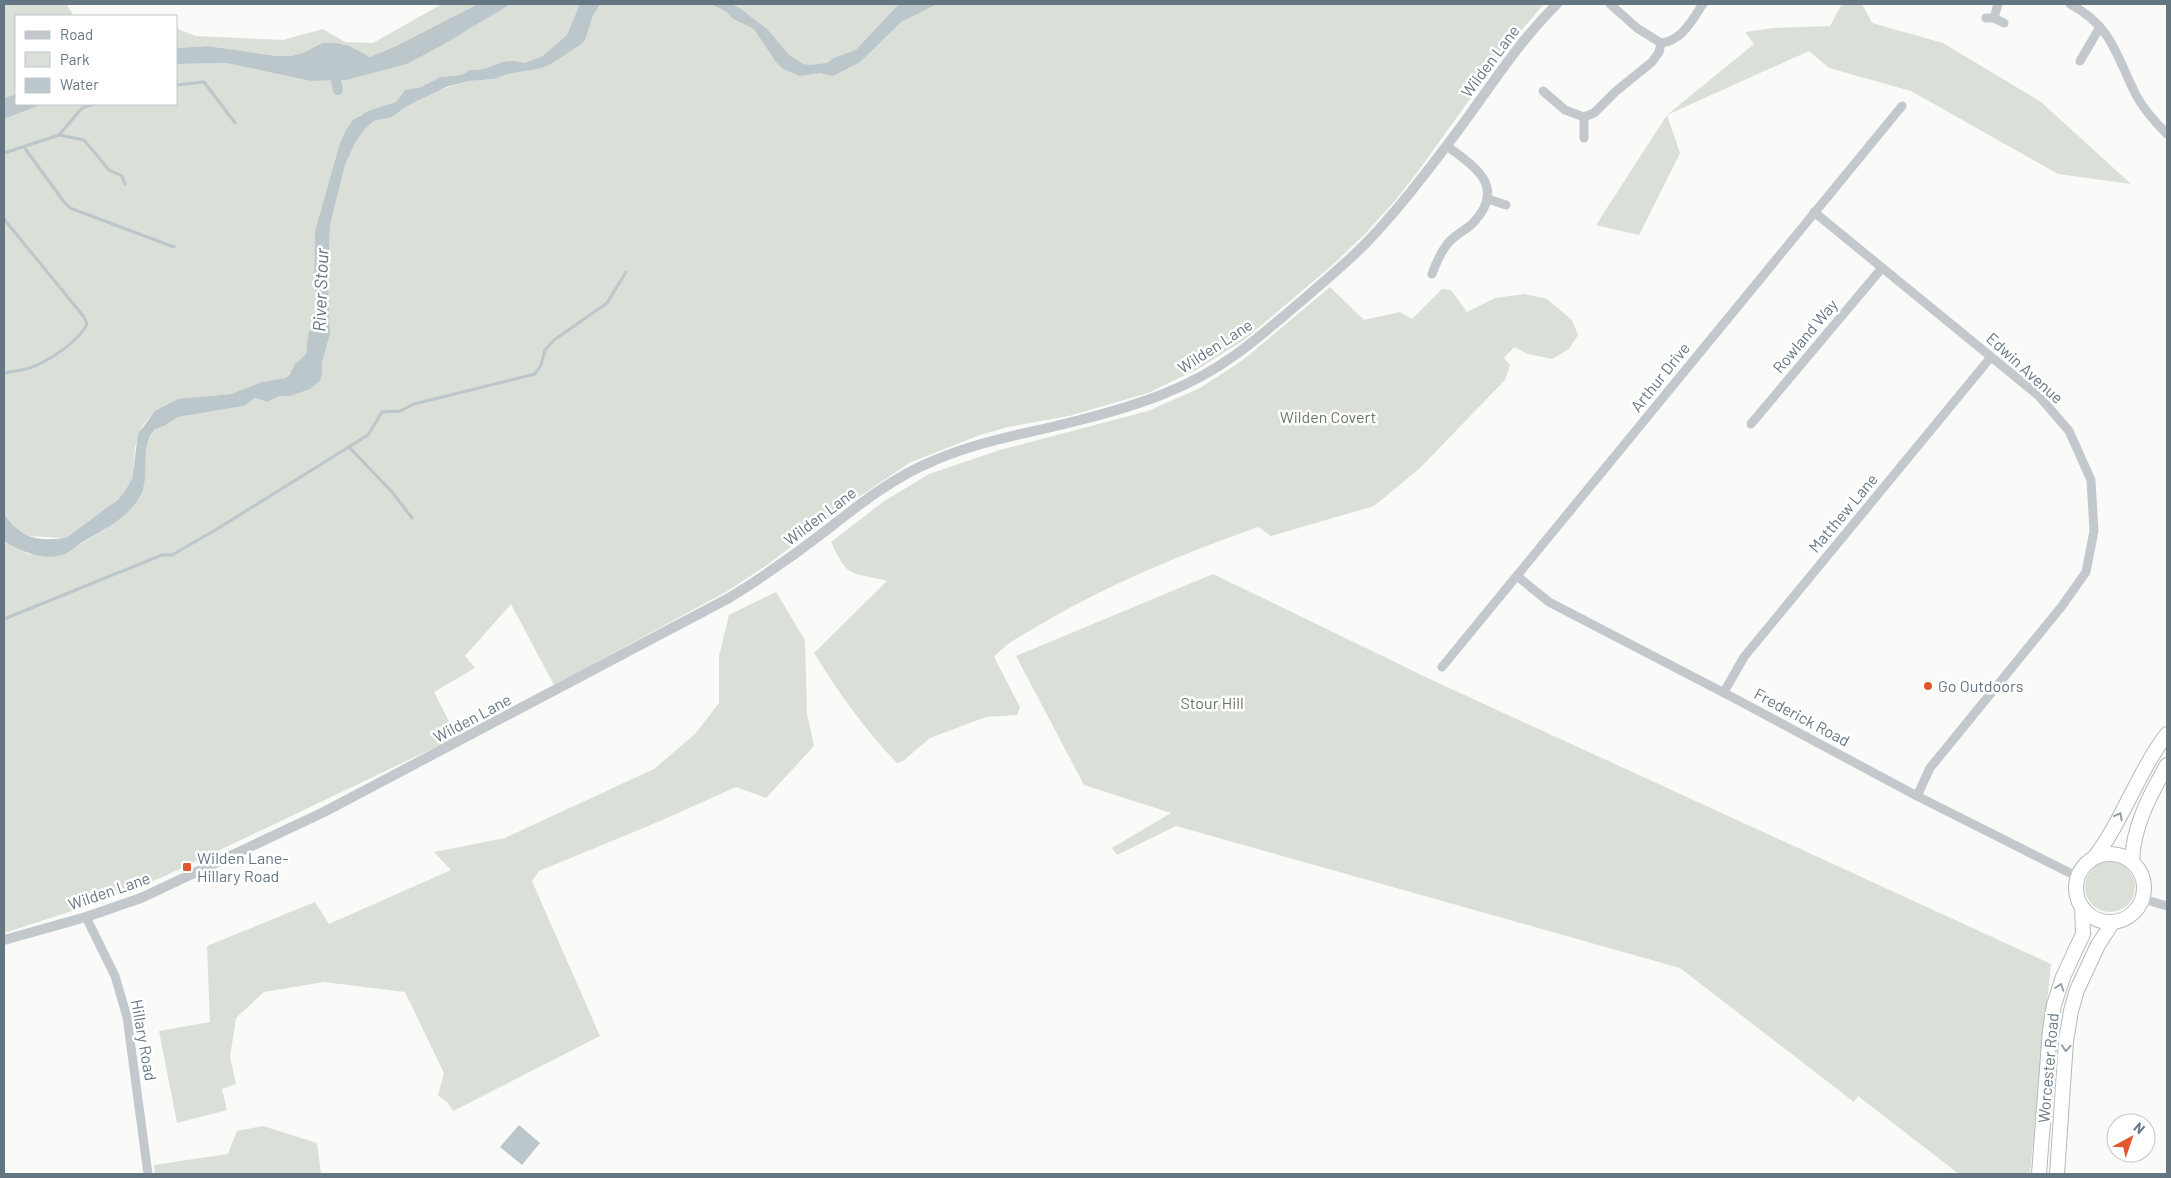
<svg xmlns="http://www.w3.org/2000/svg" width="2171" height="1178" font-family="Barlow,sans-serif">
<rect width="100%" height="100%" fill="#fafaf8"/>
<!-- green -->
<g fill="#dadfd7">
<path d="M4,4h62l8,12h-58v78l-12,4z"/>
<path d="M442,4h36l-82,42 -26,11 -34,-14h-14l-17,9 -14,4h-14l-69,-10 -32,2v-22l4,4 16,6 87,4 40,-11 22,13 28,1z"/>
<path d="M511,4h1033l-36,42 -89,124 -25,32 -30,33 -35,33 -85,72 -46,29 -50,24 -79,23 -61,11 -28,8 -71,28 -68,46 -74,56 -41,27 -172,93 -43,-81 -46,52 10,12 -41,24 23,45 -294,140 -88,33 -71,23v-392l24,13 14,2 22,-2 42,-25 39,-71 3,-17 7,-12 9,-3 14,-9 66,-11 11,-8 12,4 13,-6 15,-2 8,-3 19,-16v-12l8,-29 -2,-59 2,-50 15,-60 10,-22 9,-13 10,-9 18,-4 15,-11 32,-16 31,-9 24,-2 13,-4 -10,-11 -14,5 -13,1 -9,5 -21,2 -19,10 -16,3 -9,12 -36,13 -21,31 -24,85 -1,46 2,36 -8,22 -2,19 -21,24 -23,4 -31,12 -29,3 -47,14 -12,14 -8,22 -3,32 -9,15 -22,20 -32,22 -7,2 -34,-2 -7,-4 -17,-18v-395l39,-15h133v-40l50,-1 85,18 36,-1 60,-16 34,-18z"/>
<path d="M1842,4h20l10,19 71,20 98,59 90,82 -73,-10 -147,-83 -82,-23 -20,-17 -142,64 13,38 -41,82 -43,-10 71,-110 87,-71 -9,-12 29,-4 56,-2z"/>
<path d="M1330,287l34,33 36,-8 12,7 30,-30 9,1 16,22 28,-14 30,-4 22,5 25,21 6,15 -9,14 -17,10 -24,-5 -14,-7 -10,11 6,7 -5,15 -85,88 -46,38 -103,30 -13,-9c-73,26 -147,56 -215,96 -17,10 -36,19 -49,34l26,50 -3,8 -31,2 -56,21 -27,23 -6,2c-33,-34 -58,-70 -83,-110l73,-72c-37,-10 -38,-1 -56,-39l52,-40 46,-28 71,-24 148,-39 52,-23 43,-28z"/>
<path d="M1213,574l223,108 615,282 -21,210h-71l-101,-78 -4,6 -174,-134 -504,-142 -59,29 -5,-7 59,-35 -87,-28 -68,-129z"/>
<path d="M776,592l29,48 2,74 7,32 -48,52 -30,-11 -78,35 -119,49 -7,10 68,155 -147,75 -6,-9 -9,-7 6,-22 -39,-81 -81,-10 -60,10 -28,26 -6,39 6,27 -14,5 5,21 -50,13 -18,-92 51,-9 -3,-76 108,-44 14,22 122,-54 -17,-18 71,-14 149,-69 41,-35 24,-31v-47l10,-41z"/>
<circle cx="2110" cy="887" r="25"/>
<path d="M263,1126l54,17 4,31h-166l-1,-9 74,-11 9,-23z"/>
</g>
<!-- water -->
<g fill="#bbc7cb">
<path d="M478,4h33l-70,42 -34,18 -60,16 -36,1 -85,-18 -50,1v-16l32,-2 69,10h14l14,-4 17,-9h14l13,3 21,11 26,-11z"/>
<path d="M580,4h20l-7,11 -8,25 -5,5 -28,18 -10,5 -30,5 -18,6 -24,2 -24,6 -39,19 -15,11 -18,4 -10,9 -9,13 -10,22 -15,60 -2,50 2,59 -8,29v12l-2,6 -10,8 -20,7h-10l-13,6 -12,-4 -11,8 -66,11 -14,9 -9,3c-16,19 -5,41 -13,63 -10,24 -40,39 -61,51 -7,5 -14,12 -23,13 -20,3 -38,-5 -54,-15v-27c5,6 10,12 16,17 11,10 37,10 49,5l47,-35 7,-7 9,-15 6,-45 17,-23 23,-12 53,-5 31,-12 23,-4 4,-3 6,-11 11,-10 2,-19 8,-22 -2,-36 1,-46 24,-85 7,-16 7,-10 15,-9 28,-9 9,-12 16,-3 19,-10 21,-2 9,-5 13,-1 20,-7 10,-1 12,2 18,-7 24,-21z"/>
<path d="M711,4h21l10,6 25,19 22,26 14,9 7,1 17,-2 7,-5 22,-8 41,-44 5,-2h35l-36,18 -41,40 -27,14 -13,-3 -20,3 -17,-7 -7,-7 -22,-33 -22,-11 -5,-6z"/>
<path d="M16,94v10h27l-39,15v-21z"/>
<path d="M519,1125l21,18 -18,22 -22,-18z"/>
</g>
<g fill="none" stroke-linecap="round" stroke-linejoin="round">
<!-- stream -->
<g stroke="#bbc7cb" stroke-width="3">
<path d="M176,85l28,-3 31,41"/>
<path d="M59,135l25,5 25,30 13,6 3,8"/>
<path d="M24,147l40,55 6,6 104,39"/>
<path d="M4,153l55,-18 23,-27 12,-4"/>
<path d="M4,219l80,98 3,7c-7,16 -36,35 -52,42 -9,4 -21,5 -31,7"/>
<path d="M349,447l43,45 20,26"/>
<path d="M4,619l158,-64h10l45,-26 151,-94 14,-23 18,-1 14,-7 121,-30 6,-9 4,-15 9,-10 53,-37 19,-31"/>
</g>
<!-- canal -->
<path stroke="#bbc7cb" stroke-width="10" d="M333,68l5,22"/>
<!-- trunk casing -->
<g stroke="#b4b9bd" stroke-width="16">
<g id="trunk">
<circle cx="2110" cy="888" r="34"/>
<path d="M2094,858c29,-38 44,-86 73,-124"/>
<path d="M2132,862c1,-36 18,-67 35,-97"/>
<path d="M2039,1174l11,-144 4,-25 9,-28 20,-43 -1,-27"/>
<path d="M2057,1174l9,-133 5,-30 6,-21 21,-45 15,-23"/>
</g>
</g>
<!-- minor -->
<g stroke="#c3c8cc" stroke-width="9">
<path d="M1610,4l27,24 24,15c22,-3 30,-22 42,-39"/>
<path d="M2070,4c43,23 46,52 66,91 8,15 19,27 31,39"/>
<path d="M1986,18h8l4,-14"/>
<path d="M1994,18l10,5"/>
<path d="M2080,61l20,-34"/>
<path d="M1543,91l22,19 19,7 10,-4 21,-21 37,-30 7,-10 2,-9"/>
<path d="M1584,138v-21"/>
<path d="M1488,199l18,6"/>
<path d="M1814,212l225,184 30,35 22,49 3,51 -8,41 -24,34 -132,162 -13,28"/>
<path d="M1432,274c4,-11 9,-22 16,-31 7,-8 16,-12 24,-19 35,-36 5,-56 -25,-78"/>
<path d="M1751,424l131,-156"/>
<path d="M1517,576l32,26 183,95 185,99 161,81"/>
<path d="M1442,667l460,-561"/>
<path d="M1724,692l20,-35 247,-300"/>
<path d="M2143,899l24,7"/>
<path d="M86,917l29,59 12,41 21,157"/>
</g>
<!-- tertiary -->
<path stroke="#c3c8cc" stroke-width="10" d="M4,940l82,-23 55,-19 183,-86 405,-214c34,-21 67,-44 99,-69 33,-26 66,-52 105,-68 48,-21 98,-28 147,-41 55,-14 109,-31 155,-65 24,-17 46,-37 69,-56 21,-19 43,-36 63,-57 28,-29 53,-61 77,-93 38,-48 69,-102 113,-145"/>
<!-- trunk -->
<use href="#trunk" stroke="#fff" stroke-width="14"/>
</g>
<!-- one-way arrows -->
<defs><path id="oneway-chevron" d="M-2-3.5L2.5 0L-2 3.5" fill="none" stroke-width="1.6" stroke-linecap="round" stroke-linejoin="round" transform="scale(1.25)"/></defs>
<g stroke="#939fa8">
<use href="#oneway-chevron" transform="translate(2119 816) rotate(-62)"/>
<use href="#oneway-chevron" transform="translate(2060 987) rotate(-72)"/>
<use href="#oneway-chevron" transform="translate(2066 1048) rotate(94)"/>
</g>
<!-- markers -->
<g fill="#e4572e" stroke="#fff" stroke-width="2">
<circle cx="1928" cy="686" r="5"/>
<rect x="182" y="862" width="10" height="10" rx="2.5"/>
</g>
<g text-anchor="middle" stroke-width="5" stroke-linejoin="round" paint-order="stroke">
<!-- street labels -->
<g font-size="16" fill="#657683" stroke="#fff">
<text transform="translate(1490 61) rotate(-53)" y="6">Wilden Lane</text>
<text transform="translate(1805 336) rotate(-50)" y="6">Rowland Way</text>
<text transform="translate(1215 346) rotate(-33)" y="6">Wilden Lane</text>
<text transform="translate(2025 368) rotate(42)" y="6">Edwin Avenue</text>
<text transform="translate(1660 377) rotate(-51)" y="6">Arthur Drive</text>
<text transform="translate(1843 513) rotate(-50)" y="6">Matthew Lane</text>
<text transform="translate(820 516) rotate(-37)" y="6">Wilden Lane</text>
<text transform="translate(1802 717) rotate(28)" y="6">Frederick Road</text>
<text transform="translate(472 718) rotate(-28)" y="6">Wilden Lane</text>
<text transform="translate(109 891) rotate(-19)" y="6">Wilden Lane</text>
<text transform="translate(144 1040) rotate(80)" y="6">Hillary Road</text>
<text transform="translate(2048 1068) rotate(-85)" y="6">Worcester Road</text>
</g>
<!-- park labels -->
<g font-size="16" fill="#687a64" stroke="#fff">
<text x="1328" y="423">Wilden Covert</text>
<text x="1212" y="709">Stour Hill</text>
</g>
<!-- poi labels -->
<g font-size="16" fill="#657683" stroke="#fff" text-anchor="start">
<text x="1938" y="692">Go Outdoors</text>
<text x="197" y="864">Wilden Lane-<tspan x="197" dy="18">Hillary Road</tspan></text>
</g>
<!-- water labels -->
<g font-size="18" font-style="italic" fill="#60757c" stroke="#fff">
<text transform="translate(321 290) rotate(-88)" y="6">River Stour</text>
</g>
</g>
<!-- border -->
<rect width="2171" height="1178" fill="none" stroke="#657683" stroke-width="10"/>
<!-- legend -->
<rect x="15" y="15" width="162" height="90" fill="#ffffff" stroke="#c1c8cd"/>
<rect x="25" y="31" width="25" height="8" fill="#c3c8cc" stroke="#c1c8cd"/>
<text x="60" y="40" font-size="15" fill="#657683">Road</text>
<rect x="25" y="52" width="25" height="15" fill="#dadfd7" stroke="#c1c8cd"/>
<text x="60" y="65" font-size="15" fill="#657683">Park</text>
<rect x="25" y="78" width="25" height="15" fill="#bbc7cb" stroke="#c1c8cd"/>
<text x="60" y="90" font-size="15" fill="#657683">Water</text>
<!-- north arrow -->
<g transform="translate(2131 1138) rotate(40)"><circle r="24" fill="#ffffff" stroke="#c1c8cd"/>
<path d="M0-4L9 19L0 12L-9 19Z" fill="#e4572e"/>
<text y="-8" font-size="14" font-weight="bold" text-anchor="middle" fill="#657683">N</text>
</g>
</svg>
